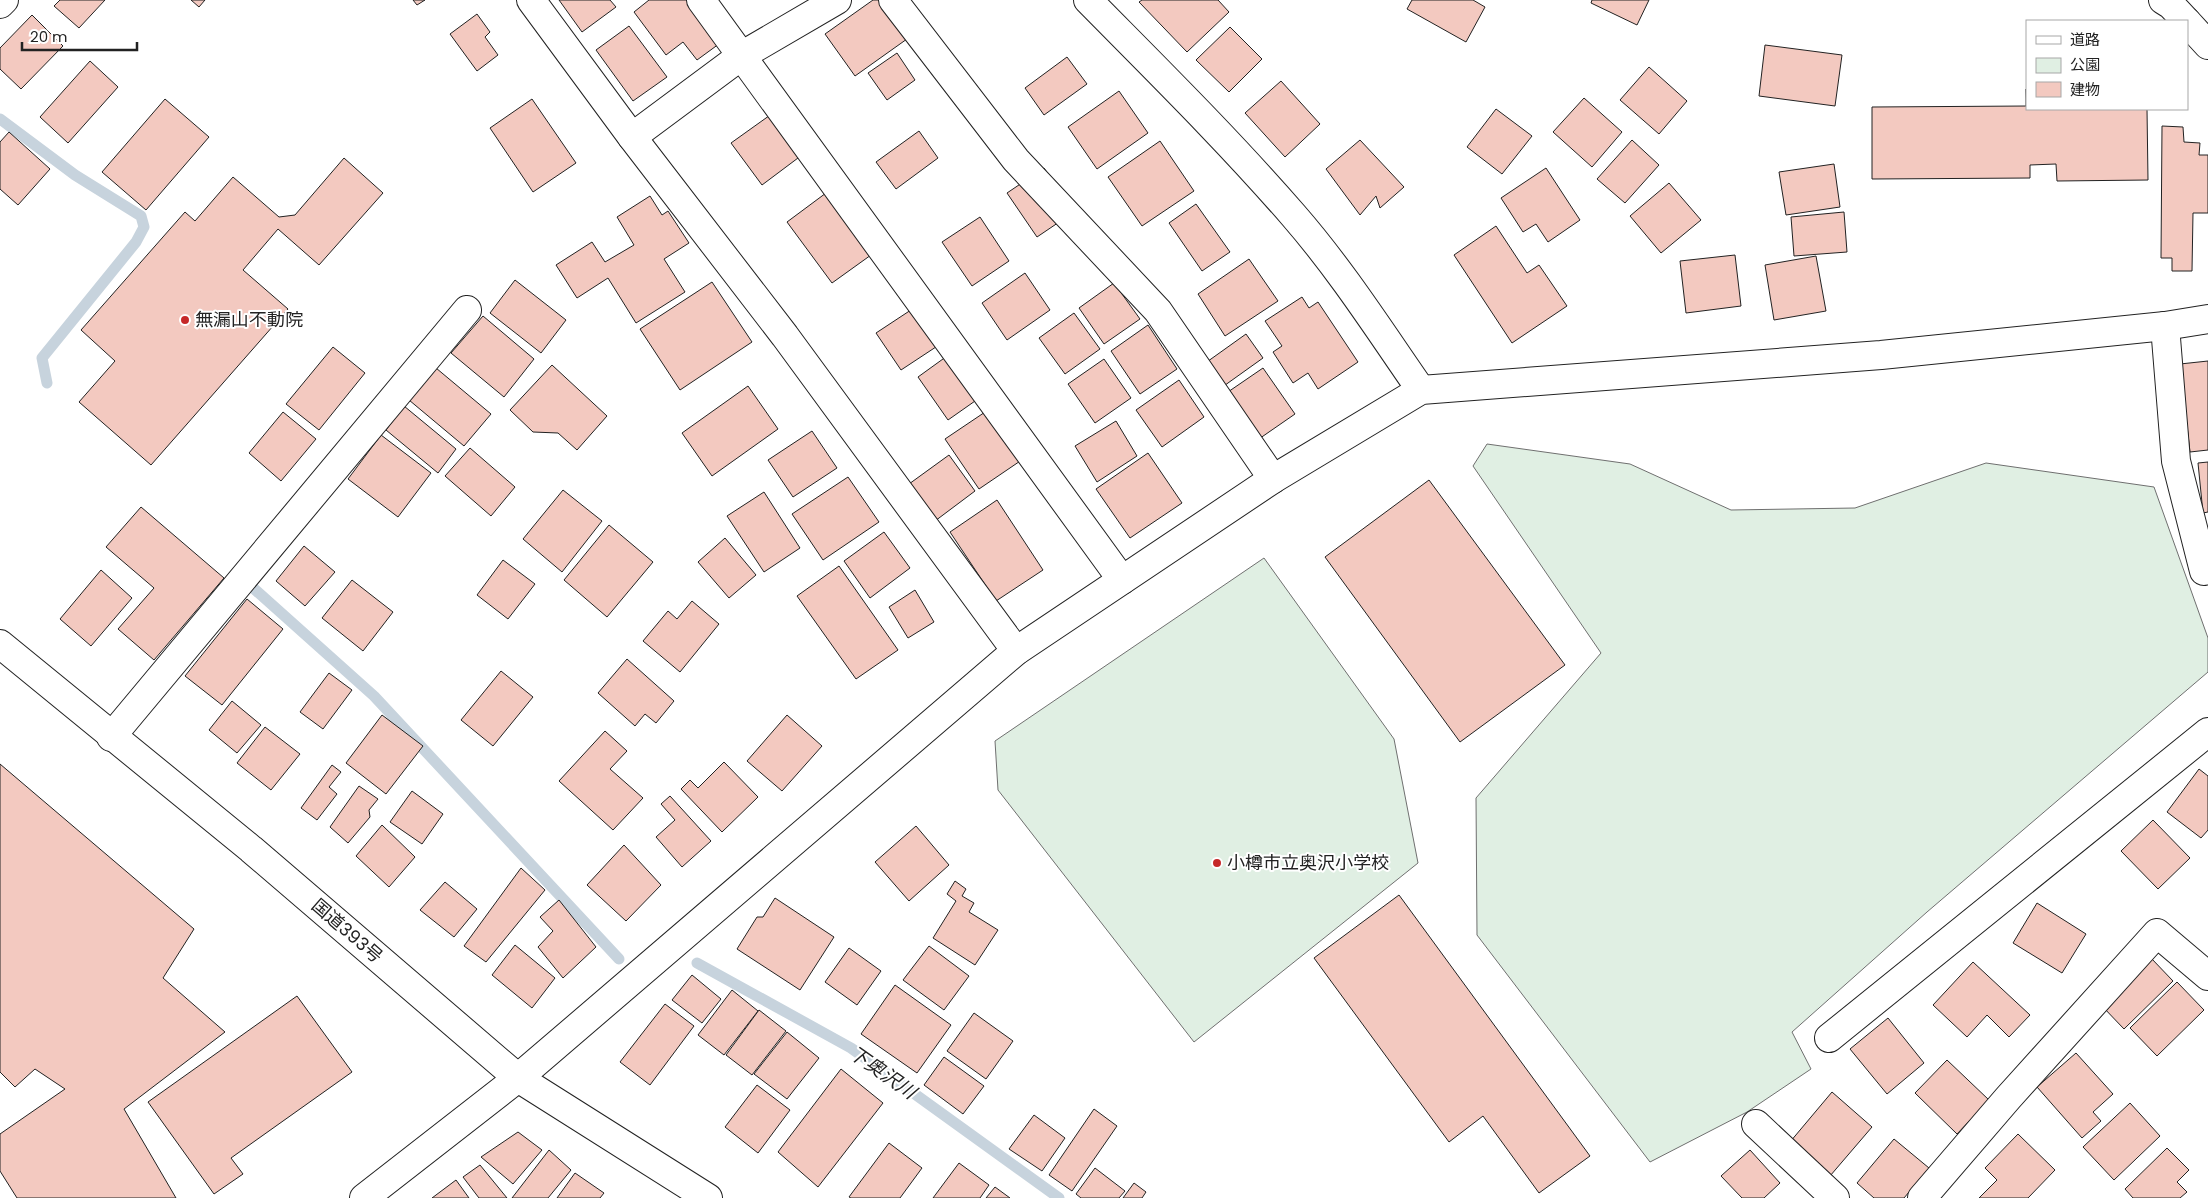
<svg xmlns="http://www.w3.org/2000/svg" width="2208" height="1198" font-family="Poppins,'Noto Sans JP',sans-serif">
<rect width="100%" height="100%" fill="#fff"/>
<!-- green -->
<g fill="#e0efe3" stroke="#6f6f6f">
<path d="M1487,444l143,20 101,46 124,-2 131,-45 168,24 54,151v34l-281,240 -135,120 19,37 -64,43 -97,50 -173,-227 -1,-137 125,-145 -128,-187z"/>
<path d="M1264,558l130,181 24,124 -224,179 -196,-252 -3,-49z"/>
</g>
<g fill="none" stroke-linecap="round" stroke-linejoin="round">
<!-- stream -->
<g stroke="#c7d3dd" stroke-width="11">
<path d="M0,119l75,56 66,41 3,11 -8,15 -94,116 5,25"/>
<path d="M242,578l132,118 245,263"/>
<path d="M697,963l154,85 208,150"/>
</g>
</g>
<!-- building -->
<g fill="#f3c9c0" stroke="#222">
<path d="M60,0h45l-26,28 -25,-22z"/>
<path d="M191,0h14l-6,7z"/>
<path d="M413,0h12l-8,5z"/>
<path d="M559,0h51l6,7 -34,25z"/>
<path d="M649,0h43l31,41 -26,19 -14,-18 -17,13 -32,-43z"/>
<path d="M873,0h17l24,34 -59,42 -30,-42z"/>
<path d="M1142,0h76l11,12 -42,40 -48,-50z"/>
<path d="M1412,0h61l12,7 -19,35 -59,-33z"/>
<path d="M1592,0h57l-12,25 -46,-22z"/>
<path d="M477,14l13,18 -5,5 13,18 -21,16 -27,-37z"/>
<path d="M32,15l31,31 -42,43 -21,-20v-21z"/>
<path d="M629,26l38,51 -34,24 -37,-51z"/>
<path d="M1230,27l32,32 -33,33 -33,-32z"/>
<path d="M1765,45l77,10 -7,51 -76,-10z"/>
<path d="M897,53l18,27 -28,20 -19,-27z"/>
<path d="M1067,57l20,27 -43,31 -19,-27z"/>
<path d="M90,61l28,26 -50,56 -28,-26z"/>
<path d="M1649,67l38,34 -28,33 -39,-34z"/>
<path d="M1281,81l39,43 -35,33 -40,-44z"/>
<path d="M2026,89l1,20h120l1,71 -91,1 -1,-17 -26,1v13l-158,1v-72l154,-1z"/>
<path d="M1119,91l29,42 -51,36 -29,-42z"/>
<path d="M1584,98l38,34 -30,35 -39,-35z"/>
<path d="M165,99l44,38 -63,73 -44,-38z"/>
<path d="M532,99l44,64 -43,29 -43,-64z"/>
<path d="M780,108l30,41 -48,36 -31,-42z"/>
<path d="M1496,109l36,27 -30,38 -35,-27z"/>
<path d="M2162,126l21,1 1,15 16,1 -1,12h9v58h-15l-1,58h-20v-13h-11z"/>
<path d="M919,131l19,27 -42,31 -20,-27z"/>
<path d="M9,132l41,37 -32,36 -18,-16v-47z"/>
<path d="M1360,140l44,47 -24,21 -4,-12 -16,19 -34,-46z"/>
<path d="M1632,140l27,25 -34,38 -28,-24z"/>
<path d="M1160,141l34,50 -52,35 -34,-49z"/>
<path d="M344,158l39,35 -64,72 -41,-36 -35,41 45,39 -137,156 -72,-63 36,-41 -34,-31 104,-118 10,9 38,-44 46,40 16,-2z"/>
<path d="M1834,164l6,43 -54,8 -7,-43z"/>
<path d="M1044,168l30,44 -37,25 -30,-44z"/>
<path d="M1546,168l34,52 -32,22 -12,-18 -13,8 -22,-34z"/>
<path d="M1669,183l32,37 -40,33 -31,-37z"/>
<path d="M826,193l45,62 -39,28 -45,-61z"/>
<path d="M650,196l12,19 6,-4 21,32 -25,16 21,33 -49,31 -28,-45 -31,20 -21,-33 36,-23 13,20 29,-17 -17,-28z"/>
<path d="M1196,204l34,48 -28,19 -33,-48z"/>
<path d="M1844,212l3,40 -53,4 -3,-39z"/>
<path d="M980,217l29,44 -37,25 -30,-44z"/>
<path d="M1496,226l31,47 12,-8 28,41 -55,37 -58,-88z"/>
<path d="M1735,255l6,51 -55,7 -6,-52z"/>
<path d="M1816,256l10,55 -52,9 -9,-55z"/>
<path d="M1249,259l29,42 -53,35 -27,-42z"/>
<path d="M1025,273l25,37 -43,30 -25,-37z"/>
<path d="M515,280l51,40 -25,33 -51,-40z"/>
<path d="M712,282l40,60 -72,48 -40,-61z"/>
<path d="M1114,283l26,36 -36,25 -25,-36z"/>
<path d="M1302,297l7,11 9,-6 40,60 -40,27 -10,-16 -15,10 -20,-31 9,-6 -17,-25z"/>
<path d="M920,304l25,37 -44,29 -25,-37z"/>
<path d="M1074,313l26,36 -35,25 -26,-36z"/>
<path d="M483,316l51,43 -30,38 -53,-44z"/>
<path d="M1148,325l29,44 -37,25 -29,-43z"/>
<path d="M1246,334l17,24 -42,30 -17,-24z"/>
<path d="M333,347l32,26 -46,57 -33,-26z"/>
<path d="M954,351l31,43 -37,26 -30,-43z"/>
<path d="M1104,359l27,39 -36,25 -27,-39z"/>
<path d="M2208,361v89l-18,2 -10,-88z"/>
<path d="M552,365l55,51 -30,34 -19,-17 -25,-1 -23,-22z"/>
<path d="M436,368l55,46 -27,32 -55,-46z"/>
<path d="M1263,368l32,46 -39,27 -31,-47z"/>
<path d="M1179,380l25,37 -42,30 -26,-37z"/>
<path d="M748,386l30,43 -66,47 -30,-43z"/>
<path d="M997,404l35,49 -53,36 -34,-50z"/>
<path d="M404,406l52,43 -18,24 -52,-43z"/>
<path d="M283,412l33,27 -35,42 -32,-28z"/>
<path d="M1116,421l21,35 -40,26 -22,-36z"/>
<path d="M812,431l25,37 -44,29 -25,-37z"/>
<path d="M381,435l50,38 -33,44 -50,-38z"/>
<path d="M470,448l45,39 -24,29 -46,-40z"/>
<path d="M1148,453l34,50 -52,35 -34,-49z"/>
<path d="M949,455l26,36 -40,30 -26,-37z"/>
<path d="M2208,462v50l-5,1 -5,-50z"/>
<path d="M848,477l31,45 -56,38 -31,-46z"/>
<path d="M1429,480l136,185 -105,77 -135,-185z"/>
<path d="M563,490l39,31 -40,51 -39,-33z"/>
<path d="M764,492l36,56 -36,24 -37,-56z"/>
<path d="M997,500l46,70 -47,31 -46,-69z"/>
<path d="M141,507l83,71 -70,82 -36,-31 36,-41 -48,-41z"/>
<path d="M609,525l44,37 -46,55 -43,-37z"/>
<path d="M884,532l26,36 -40,30 -26,-37z"/>
<path d="M725,538l31,37 -27,23 -31,-36z"/>
<path d="M304,546l31,26 -30,34 -29,-25z"/>
<path d="M503,560l32,24 -27,35 -31,-24z"/>
<path d="M839,566l59,84 -42,29 -59,-83z"/>
<path d="M101,570l31,28 -41,48 -31,-27z"/>
<path d="M352,580l41,32 -30,39 -41,-33z"/>
<path d="M915,590l19,32 -26,16 -19,-31z"/>
<path d="M247,599l36,30 -61,76 -37,-29z"/>
<path d="M692,601l27,23 -39,48 -37,-31 25,-30 9,8z"/>
<path d="M627,659l47,42 -18,22 -11,-9 -10,12 -37,-33z"/>
<path d="M501,671l32,26 -40,49 -32,-26z"/>
<path d="M329,673l23,17 -29,39 -23,-17z"/>
<path d="M232,701l29,24 -24,28 -28,-23z"/>
<path d="M382,715l41,31 -37,48 -40,-31z"/>
<path d="M787,715l35,31 -40,45 -35,-30z"/>
<path d="M265,727l35,27 -29,36 -34,-27z"/>
<path d="M605,731l22,20 -17,18 33,29 -30,32 -54,-49z"/>
<path d="M724,762l34,35 -36,35 -41,-43 9,-9 8,8z"/>
<path d="M0,764l194,165 -31,49 62,54 -101,77 52,89h-159l-17,-27v-37l65,-45 -30,-20 -20,18 -15,-15z"/>
<path d="M332,765l9,7 -12,15 8,7 -20,26 -16,-12z"/>
<path d="M2199,769l9,7v54l-7,8 -34,-26z"/>
<path d="M359,786l19,13 -9,11 1,7 -22,26 -18,-16z"/>
<path d="M412,791l31,23 -21,30 -32,-22z"/>
<path d="M670,796l41,45 -29,26 -26,-30 19,-17 -14,-16z"/>
<path d="M2153,820l37,38 -32,31 -37,-38z"/>
<path d="M382,825l33,32 -26,30 -33,-31z"/>
<path d="M916,826l33,39 -40,36 -34,-39z"/>
<path d="M624,845l37,40 -35,36 -39,-36z"/>
<path d="M521,868l24,22 -59,72 -22,-16z"/>
<path d="M955,881l11,8 -4,7 12,7 -5,9 29,18 -23,35 -42,-27 23,-37 -9,-7z"/>
<path d="M445,882l32,27 -23,28 -34,-27z"/>
<path d="M1399,895l191,261 -51,37 -56,-77 -34,26 -135,-184z"/>
<path d="M775,898l59,39 -34,53 -63,-41 20,-32h6z"/>
<path d="M559,900l37,47 -33,31 -25,-31 15,-16 -13,-14z"/>
<path d="M2037,903l49,31 -24,39 -49,-30z"/>
<path d="M515,945l40,33 -23,30 -40,-33z"/>
<path d="M929,946l40,30 -25,34 -41,-30z"/>
<path d="M849,948l32,23 -24,34 -32,-23z"/>
<path d="M2151,958l22,23 -49,48 -22,-23z"/>
<path d="M1973,962l57,53 -21,22 -22,-22 -20,22 -34,-32z"/>
<path d="M692,975l29,24 -19,24 -30,-23z"/>
<path d="M2177,982l27,28 -47,46 -27,-28z"/>
<path d="M895,985l56,40 -34,48 -56,-39z"/>
<path d="M732,990l26,21 -34,44 -26,-20z"/>
<path d="M297,996l55,76 -121,86 12,16 -29,20 -66,-92z"/>
<path d="M665,1004l29,22 -44,59 -30,-23z"/>
<path d="M759,1010l27,21 -34,44 -26,-20z"/>
<path d="M974,1013l39,28 -27,38 -39,-28z"/>
<path d="M1888,1018l36,45 -37,31 -37,-45z"/>
<path d="M787,1032l32,26 -32,41 -33,-25z"/>
<path d="M2076,1053l37,41 -20,18 8,9 -19,17 -45,-51z"/>
<path d="M944,1057l40,29 -21,28 -39,-29z"/>
<path d="M1947,1060l42,40 -32,34 -42,-41z"/>
<path d="M841,1069l42,34 -65,84 -40,-35z"/>
<path d="M757,1085l33,25 -32,43 -33,-26z"/>
<path d="M1832,1092l40,35 -42,49 -40,-34z"/>
<path d="M2130,1103l30,33 -46,44 -31,-33z"/>
<path d="M1094,1109l23,17 -45,65 -23,-16z"/>
<path d="M1034,1115l31,23 -23,33 -33,-22z"/>
<path d="M518,1132l24,18 -29,34 -32,-27z"/>
<path d="M2018,1134l37,36 -27,28h-49l18,-18 -12,-12z"/>
<path d="M1894,1139l35,29 -25,30h-30l-17,-15z"/>
<path d="M889,1143l33,25 -22,30h-49l-2,-1z"/>
<path d="M2167,1148l22,22 -12,12 10,10 -7,6h-47l-8,-9z"/>
<path d="M549,1150l22,20 -23,28h-36z"/>
<path d="M1750,1150l30,33 -16,15h-22l-21,-22z"/>
<path d="M959,1163l30,22 -9,13h-47z"/>
<path d="M480,1165l27,33h-28l-16,-21z"/>
<path d="M1095,1168l30,23 -6,7h-38l-5,-4z"/>
<path d="M575,1173l29,20 -4,5h-43z"/>
<path d="M456,1180l13,18h-37z"/>
<path d="M1134,1183l12,9 -4,6h-19z"/>
<path d="M995,1187l15,11h-24z"/>
</g>
<g fill="none" stroke-linecap="round" stroke-linejoin="round">
<!-- street casing -->
<g stroke="#222" stroke-width="30">
<g id="street">
<path d="M531,0l101,137 153,199 231,315"/>
<path d="M701,0l421,580"/>
<path d="M893,0l123,160 142,151 115,168"/>
<path d="M2163,0l8,5 15,16"/>
<path d="M0,4l4,-4"/>
<path d="M2187,22l21,23"/>
<path d="M632,137l109,-81 96,-56"/>
<path d="M2165,326l11,135 28,110"/>
<path d="M111,737l356,-427"/>
<path d="M1829,1038l379,-306"/>
<path d="M1756,1124l79,74"/>
<path d="M364,1198l154,-120"/>
<path d="M1922,1198l86,-100 149,-165 51,43"/>
</g>
</g>
<!-- secondary casing -->
<g stroke="#222" stroke-width="30">
<g id="secondary">
<path d="M1088,0c70,71 141,141 206,216 47,54 86,115 127,174"/>
<path d="M518,1078l498,-427 257,-172 148,-89 460,-35 284,-29 43,-7"/>
</g>
</g>
<!-- highway casing -->
<g stroke="#222" stroke-width="30">
<path id="highway" d="M0,644l251,205 267,229 190,120"/>
</g>
<!-- street -->
<use href="#street" stroke="#fff" stroke-width="28"/>
<!-- secondary -->
<use href="#secondary" stroke="#fff" stroke-width="28"/>
<!-- highway -->
<use href="#highway" stroke="#fff" stroke-width="28"/>
</g>
<!-- markers -->
<g fill="#c62828" stroke="#fff" stroke-width="2">
<circle cx="185" cy="320" r="5"/>
<circle cx="1217" cy="863" r="5"/>
</g>
<g text-anchor="middle" stroke-width="4" stroke-linejoin="round" paint-order="stroke">
<!-- poi labels -->
<g font-size="18" fill="#222" stroke="#fff" text-anchor="start">
<text x="195" y="326">無漏山不動院</text>
<text x="1227" y="869">小樽市立奥沢小学校</text>
</g>
<!-- street labels -->
<g font-size="18" fill="#222" stroke="#fff">
<text transform="translate(347 931) rotate(41)" y="6">国道393号</text>
</g>
<!-- water labels -->
<g font-size="19" font-style="italic" fill="#222" stroke="#fff">
<text transform="translate(883 1072) rotate(35)" y="7">下奥沢川</text>
</g>
</g>
<!-- legend -->
<rect x="2026" y="20" width="162" height="90" fill="#ffffff" stroke="#a7a7a7"/>
<rect x="2036" y="36" width="25" height="8" fill="#ffffff" stroke="#a7a7a7"/>
<text x="2070" y="45" font-size="15" fill="#222222">道路</text>
<rect x="2036" y="58" width="25" height="15" fill="#e0efe3" stroke="#a7a7a7"/>
<text x="2070" y="70" font-size="15" fill="#222222">公園</text>
<rect x="2036" y="82" width="25" height="15" fill="#f3c9c0" stroke="#a7a7a7"/>
<text x="2070" y="95" font-size="15" fill="#222222">建物</text>
<!-- scale -->
<path d="M22 42v8h115v-8" fill="none" stroke="#222222" stroke-width="2.5"/>
<text x="30" y="42" font-size="15" fill="#222222" stroke="#ffffff" stroke-width="4" paint-order="stroke">20 m</text>
</svg>
